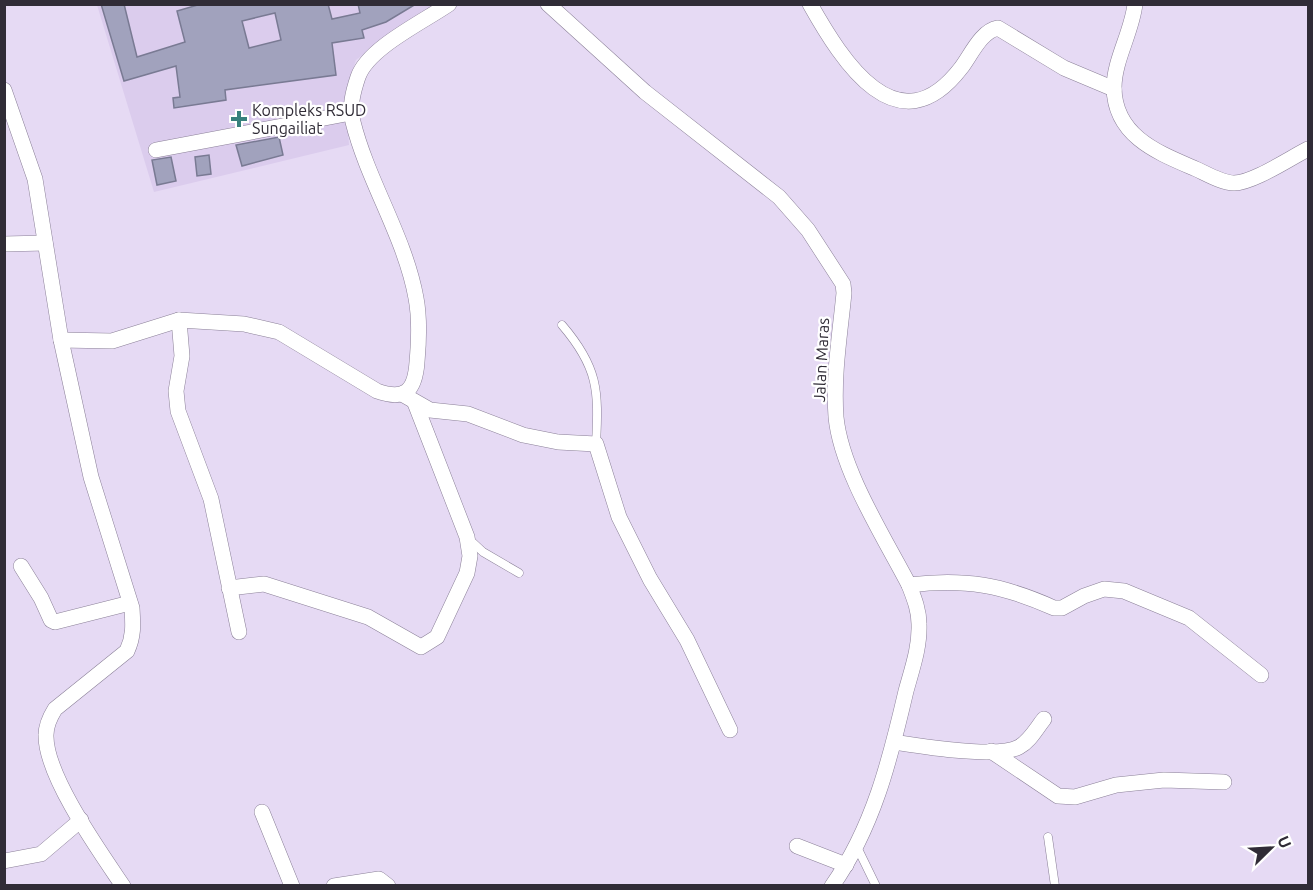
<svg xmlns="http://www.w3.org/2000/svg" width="1313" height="890" font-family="Ubuntu,sans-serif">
<rect width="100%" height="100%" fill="#e6daf4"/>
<!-- built -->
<path fill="#dbcced" d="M97,5h340l-47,29 -34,26 -11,33 4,52 -195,47z"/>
<!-- building -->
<g fill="#a1a2bd" stroke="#797a93" stroke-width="1.5" fill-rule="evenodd">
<path d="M101,4h23l13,53 48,-15 -8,-31 24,-7h127l4,15 28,-6 -2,-9h58l-30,18 -24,8 2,8 -32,5 4,32 -111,15 1,10 -52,8 -1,-10 7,-1 -4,-31 -52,15zM275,13l6,27 -32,8 -7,-27z"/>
<path d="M279,137l4,18 -41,11 -6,-21z"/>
<path d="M209,155l2,19 -14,2 -2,-19z"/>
<path d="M171,157l5,24 -19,4 -5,-25z"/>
</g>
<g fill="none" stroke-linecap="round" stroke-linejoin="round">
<!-- service casing -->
<g stroke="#8b8098" stroke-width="9">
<g id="service">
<path d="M562,325c36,42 37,65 34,119"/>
<path d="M470,540l13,12 36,21"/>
<path d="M1048,837l7,49"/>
<path d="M857,847l19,39"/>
</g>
</g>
<!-- minor casing -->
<g stroke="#8b8098" stroke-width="16">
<g id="minor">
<path d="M548,4l97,88 134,105 29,33 35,54 1,9c-4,41 -11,82 -8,124 5,53 48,120 73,168 5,13 10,25 10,39 1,23 -7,45 -13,67 -16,69 -33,137 -74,195"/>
<path d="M810,4c32,57 88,146 151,64 10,-13 20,-37 37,-40l66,40 50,21"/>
<path d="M1135,4c-3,28 -21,56 -21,84 1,49 45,65 82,81 11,5 26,14 38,14 19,0 56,-25 74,-34"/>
<path d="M4,90l31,89 26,161 30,137 41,131c1,16 2,28 -5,43l-72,58c-5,8 -9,16 -9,26 -1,40 54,117 77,151"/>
<path d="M156,150l195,-37"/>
<path d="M4,244l41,-1"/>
<path d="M179,320l3,36 -6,35 2,20 33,88 28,133"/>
<path d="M61,340l51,1 67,-21 65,4 35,8 98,59c28,10 38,0 40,-29 2,-22 3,-43 -1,-64 -11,-61 -48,-116 -63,-176 -4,-15 0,-30 5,-45 10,-29 65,-55 91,-73"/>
<path d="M402,394l28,16 38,4 55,21 35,7 38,2 23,73 31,62 37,61 43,90"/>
<path d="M21,566l20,32 10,22 4,2 75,-19"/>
<path d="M909,585c56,-7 94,0 145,23h8l22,-12 20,-7 20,2 65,27 72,57"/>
<path d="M229,588l35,-4 104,33 53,30 16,-10 30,-64 3,-17 -3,-19 -52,-134"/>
<path d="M894,742c26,4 103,17 125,5 11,-6 17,-18 25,-28"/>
<path d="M991,751l67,45 17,1 41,-12 48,-5 60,2"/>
<path d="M262,812l30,74"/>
<path d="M797,846l49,19"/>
<path d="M4,861l37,-7 40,-34"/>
<path d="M334,886l45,-7 9,7"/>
</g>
</g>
<!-- service -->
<use href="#service" stroke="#fff" stroke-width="8"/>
<!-- minor -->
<use href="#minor" stroke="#fff" stroke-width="15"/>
</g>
<!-- markers -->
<path fill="#37807d" stroke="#fff" stroke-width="2" d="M236 110h6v6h6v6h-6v6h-6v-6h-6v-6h6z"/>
<g text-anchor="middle" stroke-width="4.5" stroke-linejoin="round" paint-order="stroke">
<!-- poi labels -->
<g font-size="16" fill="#302c36" stroke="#fff" text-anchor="start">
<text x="252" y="116">Kompleks RSUD<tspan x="252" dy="18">Sungailiat</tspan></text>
</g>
<!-- street labels -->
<g font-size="16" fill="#302c36" stroke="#fff">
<text transform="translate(821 360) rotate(-87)" y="6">Jalan Maras</text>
</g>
</g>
<!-- border -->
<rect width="1313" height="890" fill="none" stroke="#302c36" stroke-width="12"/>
<!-- north arrow -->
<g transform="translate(1271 848) rotate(66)" stroke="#ffffff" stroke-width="4.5" paint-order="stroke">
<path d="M0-4.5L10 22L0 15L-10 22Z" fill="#302c36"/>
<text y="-9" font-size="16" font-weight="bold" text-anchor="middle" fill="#302c36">U</text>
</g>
</svg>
